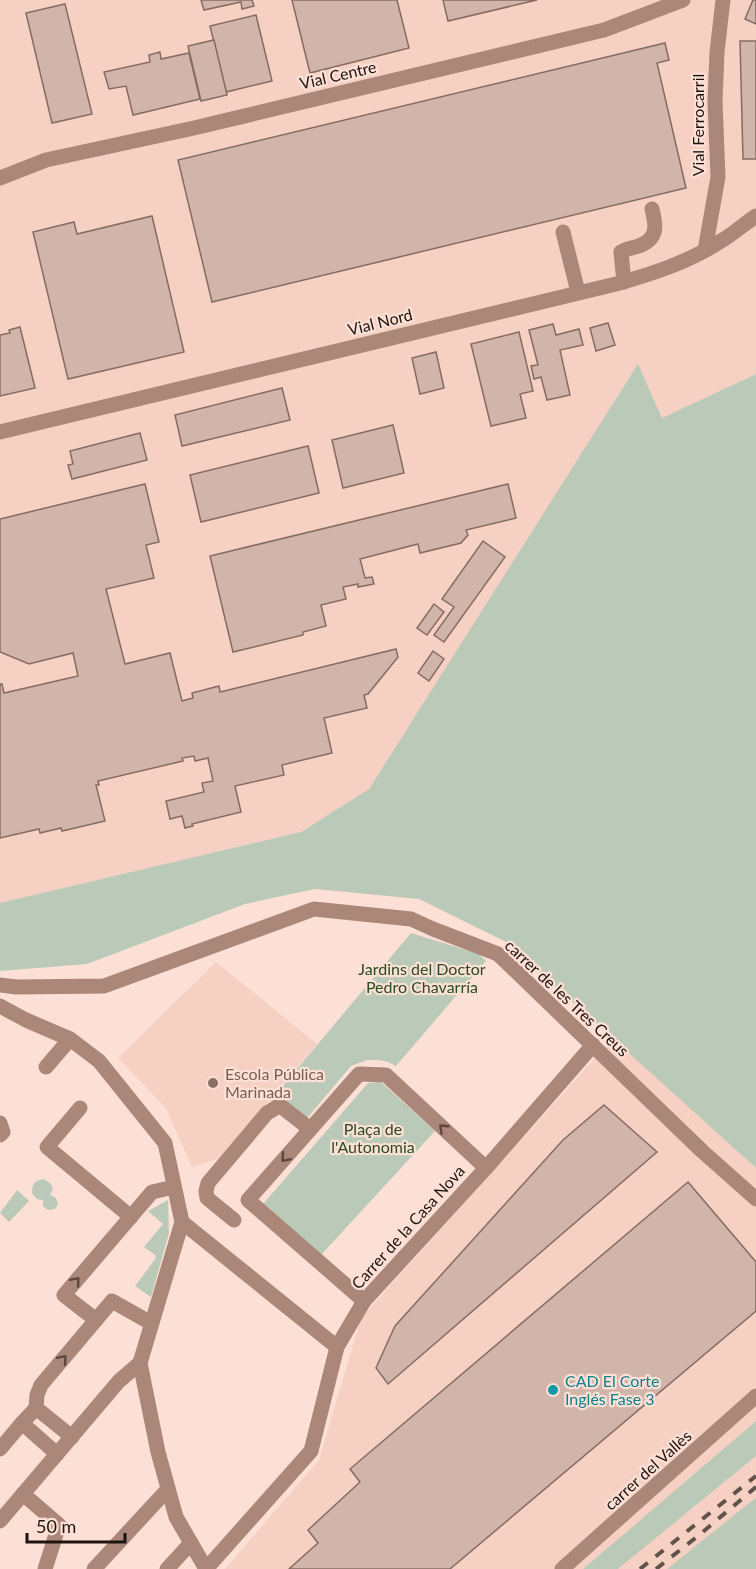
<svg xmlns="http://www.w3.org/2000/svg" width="756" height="1569" font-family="Lato,sans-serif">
<rect width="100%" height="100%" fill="#fde0d5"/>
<!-- built -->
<g fill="#f5d0c3">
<path d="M0,0h756v374l-94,44 -24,-53 -269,424 -68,43 -301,71z"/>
<path d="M216,962l101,82 -97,114 -28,9 -26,-59 -48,-50z"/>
<path d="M613,1038l143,130v253l-173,148h-358l94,-109 42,-142z"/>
<path d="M756,1456v42l-7,5 -82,66h-49z"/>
</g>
<!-- green -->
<g fill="#bbcab8">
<path d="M638,364l24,54 94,-44v794l-250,-226 -87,-43 -104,-10 -70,15 -158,60 -87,7v-68l301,-71 68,-43z"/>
<path d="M411,933l68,21 7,7 -90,105 -8,-4 -9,-2h-12l-16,6 -49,58 -31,-24z"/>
<path d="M381,1082l54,49 -114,124 -58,-51 105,-121z"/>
<path d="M44,1179l6,4 3,6 -3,6 6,3 2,6 -3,5 -7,1 -5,-4v-6l-6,-1 -5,-6c0,-10 3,-13 12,-14z"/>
<path d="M17,1190l12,11 -20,21 -9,-9z"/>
<path d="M168,1200l1,33 -18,64 -16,-11 21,-28 -1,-3 -11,-8 19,-23 -15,-13z"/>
<path d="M756,1421v35l-138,113h-35z"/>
<path d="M756,1498v71h-89l82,-66z"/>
</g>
<!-- building -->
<g fill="#d1b5ab" stroke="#856c62" stroke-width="1.5">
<path d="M201,0h51l2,6 -12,3 -1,-7 -37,8z"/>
<path d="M292,0h105l12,48 -99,25z"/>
<path d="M443,0h94l-89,21z"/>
<path d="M753,0h3v24l-11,-5z"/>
<path d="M65,4l27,110 -40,9 -26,-110z"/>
<path d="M256,15l16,66 -46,11 -16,-66z"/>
<path d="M214,40l13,55 -26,6 -13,-55z"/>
<path d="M740,41h16v118h-13z"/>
<path d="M665,43l4,17 -12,3 29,125 -474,114 -34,-142z"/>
<path d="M160,52l1,7 28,-6 11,46 -67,16 -7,-29 -17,3 -5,-17 46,-10 -1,-7z"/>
<path d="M152,216l32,136 -116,27 -35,-147 41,-10 3,12z"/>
<path d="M608,323l7,22 -19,6 -6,-23z"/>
<path d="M553,324l3,11 23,-6 4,16 -23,5 10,45 -23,5 -6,-23 -7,2 -3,-13 7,-1 -9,-35z"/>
<path d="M20,327l15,61 -35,8v-61l10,-2 -1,-3z"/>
<path d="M519,332l14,59 -13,3 6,24 -35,8 -20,-82z"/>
<path d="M436,352l8,36 -24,6 -8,-36z"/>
<path d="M282,388l8,32 -108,26 -7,-31z"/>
<path d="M393,425l11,48 -61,15 -11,-48z"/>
<path d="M140,433l7,27 -75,19 -4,-14 5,-1 -3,-13z"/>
<path d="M308,446l11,47 -118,29 -11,-47z"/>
<path d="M145,484l14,58 -13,3 8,33 -48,11 19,75 45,-11 12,48 11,-3 -1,-5 27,-7 1,6 176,-43 2,8 -30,37 -4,1 3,13 -43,10 8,35 -50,12 2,10 -49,11 6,26 -49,12 1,2 -8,2 -3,-12 -12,3 -4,-18 38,-9 -2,-9 11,-2 -5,-23 -13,3 -1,-5 -12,2 1,3 -85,20 1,4h-3l9,36 -43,10 -1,-3 -21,5 -1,-4 -39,9v-154h2l2,9 74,-17 -5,-23 -44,11 -29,-12v-133z"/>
<path d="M508,484l8,34 -50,12 2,5 -7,8 -41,10 -2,-9 -58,15 5,19 7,-1 2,7 -16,3v-3l-15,3 3,12 -25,6 5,21 -23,6v3l-70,17 -23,-96z"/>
<path d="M483,541l22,16 -61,85 -10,-7 20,-28 -12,-8z"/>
<path d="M434,604l10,8 -17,23 -10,-7z"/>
<path d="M433,651l11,8 -15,22 -11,-8z"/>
<path d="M604,1105l53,47 -269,232 -12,-16 19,-42 168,-186z"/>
<path d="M688,1182l68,80v49l-306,258h-161l29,-26 -10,-13 52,-48 -10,-13z"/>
</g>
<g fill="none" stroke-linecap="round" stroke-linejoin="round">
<!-- minor -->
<g stroke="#ab8779" stroke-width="15">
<path d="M0,178l46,-18 148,-32 410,-98 79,-30"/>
<path d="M563,232l15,60"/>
<path d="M705,250l13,-73 -3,-76 2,-49 6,-52"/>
<path d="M624,282l-3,-30c6,-4 12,-4 18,-6 20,-8 17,-21 13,-37"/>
<path d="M0,432l616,-148c36,-10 73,-22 105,-43 12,-7 23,-17 35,-25"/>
<path d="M0,985l16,2 88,-1 210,-77 97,10 22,10 65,25 204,197 54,48"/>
<path d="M0,1006l26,14 44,19 29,22 66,82 17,79 -42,141 -21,18 -119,140"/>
<path d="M46,1067l24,-28"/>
<path d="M80,1108l-33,39 84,70"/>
<path d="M0,1123l3,9 -3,3"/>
<path d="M234,1220l-27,-22 -1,-7 2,-8 59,-70 10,-6h5l28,22"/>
<path d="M182,1222l155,125"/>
<path d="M364,1301l-116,-101 111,-126 27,1 100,93"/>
<path d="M96,1320l-32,-25 88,-103 22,-5"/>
<path d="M140,1363l18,89 18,65 30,52 105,-118 26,-104 27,-46 122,-133 107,-123"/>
<path d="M36,1408l1,-13 4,-10 71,-84 39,22"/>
<path d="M0,1449l22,-26"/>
<path d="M57,1454l-35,-31 14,-15 36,29"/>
<path d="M23,1494l36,31 -14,44"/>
<path d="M94,1569l74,-80"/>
<path d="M167,1569l24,-26"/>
<path d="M562,1569l194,-173"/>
</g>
<!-- rail -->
<g stroke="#61524b" stroke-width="4" stroke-dasharray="10 10" stroke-linecap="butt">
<path d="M640,1569l116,-93"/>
<path d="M656,1569l42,-33 58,-49"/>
</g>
</g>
<!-- one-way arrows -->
<defs><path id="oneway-chevron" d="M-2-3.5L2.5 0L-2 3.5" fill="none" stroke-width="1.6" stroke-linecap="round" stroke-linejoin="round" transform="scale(1.5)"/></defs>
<g stroke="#5d473f">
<use href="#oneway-chevron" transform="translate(443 1128) rotate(-137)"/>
<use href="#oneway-chevron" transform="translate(285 1158) rotate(131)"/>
<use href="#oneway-chevron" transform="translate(76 1281) rotate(-50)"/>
<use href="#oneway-chevron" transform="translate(63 1359) rotate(-49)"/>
</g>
<!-- markers -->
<circle fill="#8d6e63" stroke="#fde0d5" stroke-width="2" cx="213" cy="1083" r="6"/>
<circle fill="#0f9aa8" stroke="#fde0d5" stroke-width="2" cx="553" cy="1390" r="6"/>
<g text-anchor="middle" stroke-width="4.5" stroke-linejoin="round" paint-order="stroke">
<!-- street labels -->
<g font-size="16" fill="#1d130f" stroke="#fde0d5">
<text transform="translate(338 75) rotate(-13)" y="6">Vial Centre</text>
<text transform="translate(698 125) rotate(-90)" y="6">Vial Ferrocarril</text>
<text transform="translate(380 322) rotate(-14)" y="6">Vial Nord</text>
<text transform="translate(567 998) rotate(43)" y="6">carrer de les Tres Creus</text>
<text transform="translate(408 1227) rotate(-48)" y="6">Carrer de la Casa Nova</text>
<text transform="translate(648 1470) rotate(-42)" y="6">carrer del Vallès</text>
</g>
<!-- park labels -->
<g font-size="16" fill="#294b20" stroke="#fde0d5">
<text x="422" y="975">Jardins del Doctor<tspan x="422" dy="18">Pedro Chavarría</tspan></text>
<text x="373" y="1135">Plaça de<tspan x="373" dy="18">l'Autonomia</tspan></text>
</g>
<!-- education labels -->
<g font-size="16" fill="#785e54" stroke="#fde0d5" text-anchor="start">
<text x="225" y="1080">Escola Pública<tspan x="225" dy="18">Marinada</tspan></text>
</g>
<!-- culture labels -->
<g font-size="16" fill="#0d838f" stroke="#fde0d5" text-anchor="start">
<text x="565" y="1387">CAD El Corte<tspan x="565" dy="18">Inglés Fase 3</tspan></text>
</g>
</g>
<!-- scale -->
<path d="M27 1533v9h98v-9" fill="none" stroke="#1d130f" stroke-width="3"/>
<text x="36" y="1533" font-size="18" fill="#1d130f" stroke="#fde0d5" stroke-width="4.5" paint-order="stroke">50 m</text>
</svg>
